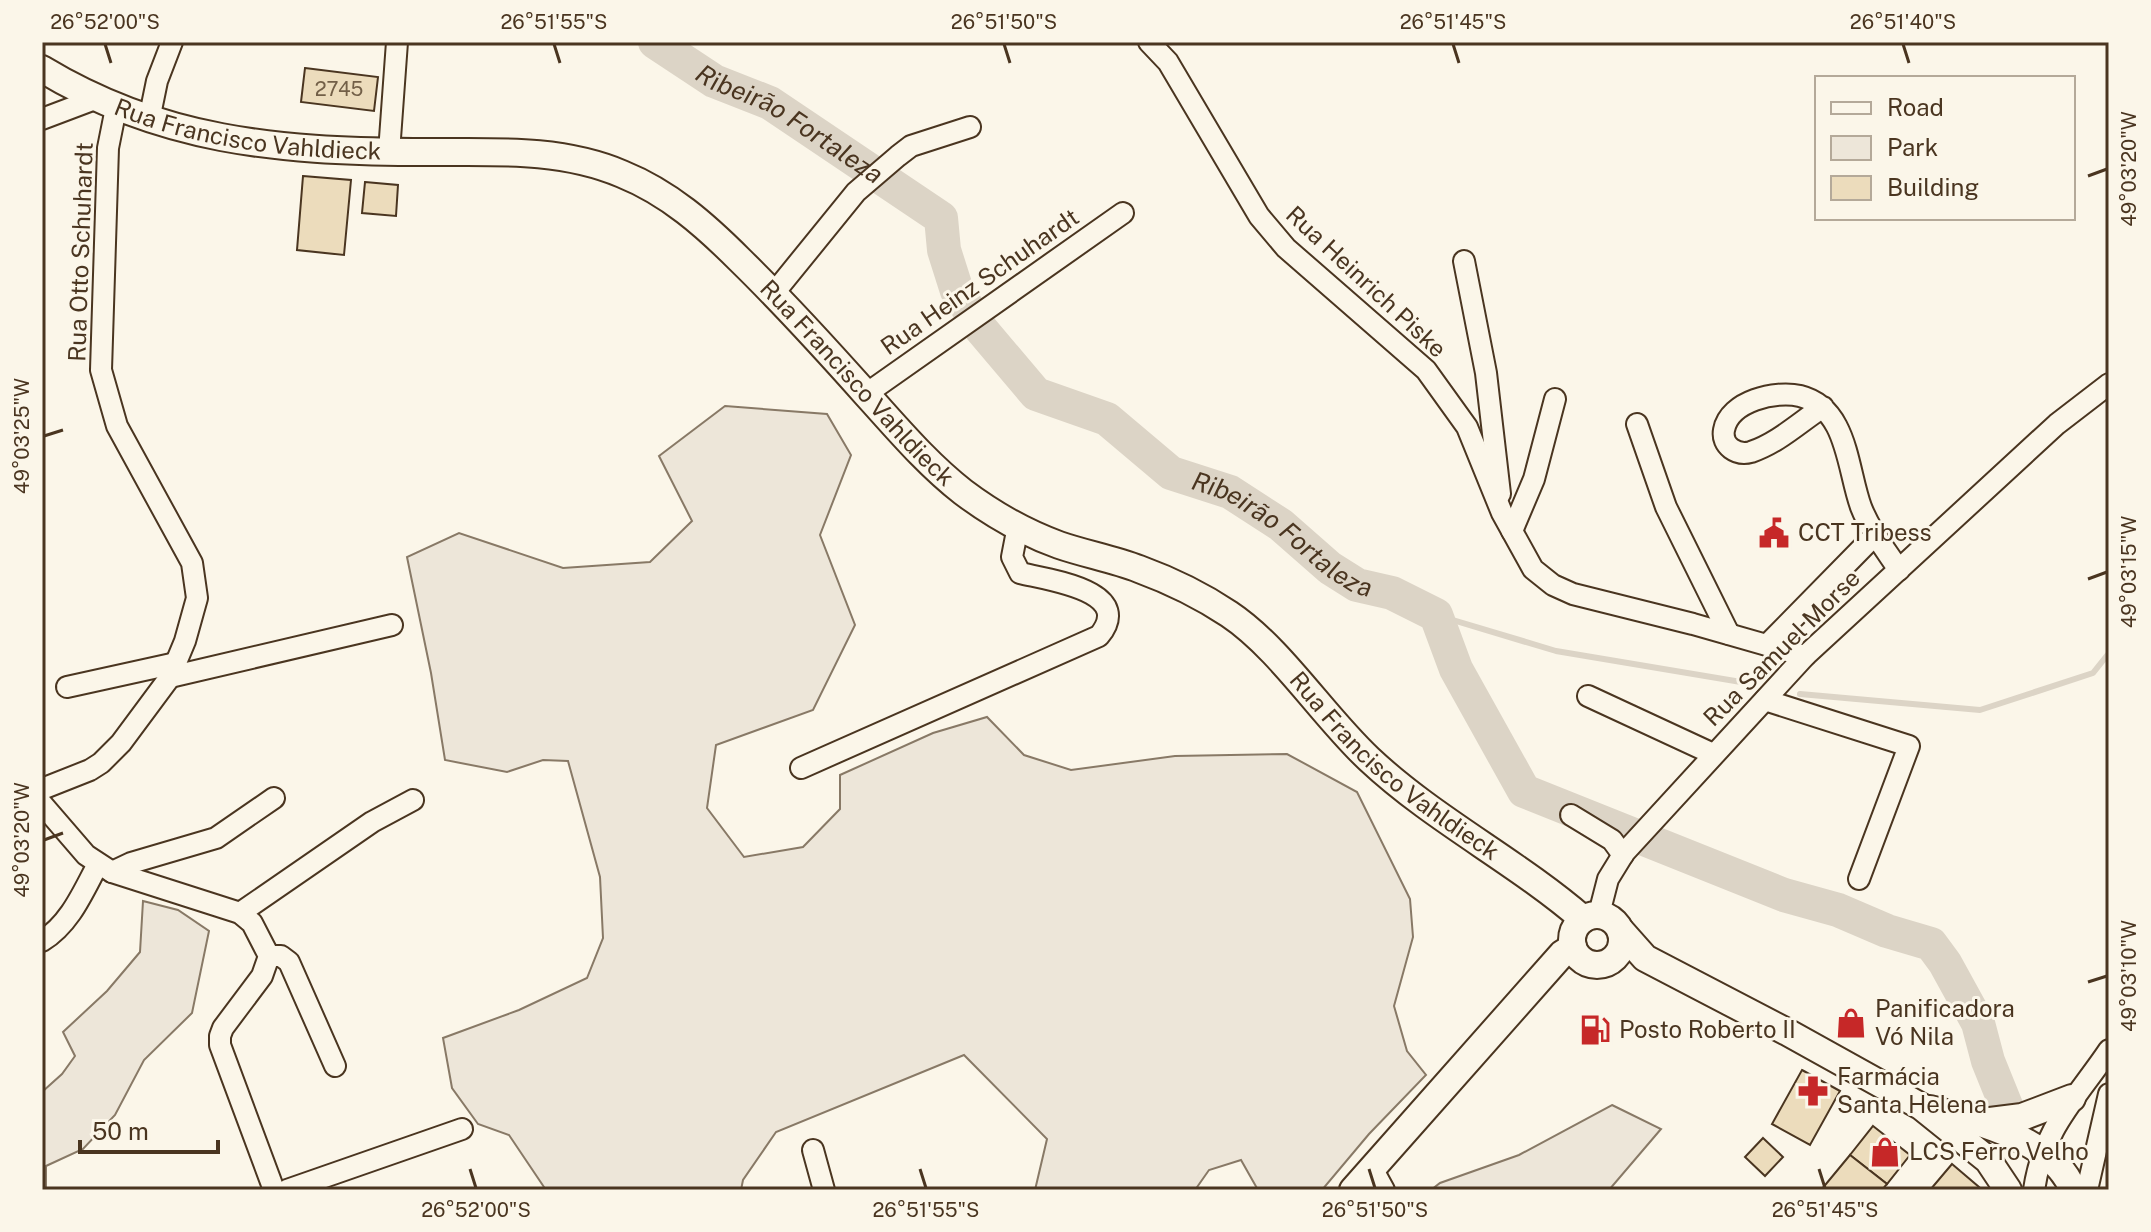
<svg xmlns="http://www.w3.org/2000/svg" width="2151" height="1232" font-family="'Public Sans',sans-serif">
<rect width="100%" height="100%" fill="#fbf6e9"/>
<!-- green -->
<g fill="#ede6d9" stroke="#887966" stroke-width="2">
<path d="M725,406l102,8 24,41 -31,80 35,90 -42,85 -97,35 -9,63 37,49 59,-10 37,-38v-34l93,-42 54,-16 37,38 47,15 104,-14 112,-2 70,38 53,107 3,38 -19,69 13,45 19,24 -57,59 -47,56h-64l-17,-30 -32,10 -14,20h-160l12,-51 -83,-84 -188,77 -33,48 -2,10h-195l-37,-55 -31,-11 -26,-36 -9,-50 76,-28 68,-32 16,-40 -3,-61 -32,-116 -25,-1 -36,12 -62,-12 -14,-87 -24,-116 52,-24 104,35 87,-6 42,-41 -33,-65z"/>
<path d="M143,901l35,9 31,21 -17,82 -48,47 -29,55 -32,34 -37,17v24h-4v-98l20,-18 13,-18 -12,-24 44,-41 33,-39z"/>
<path d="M1612,1105l49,24 -52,61h-178l9,-7 79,-28z"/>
</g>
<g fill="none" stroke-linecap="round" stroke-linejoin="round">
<!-- stream -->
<g stroke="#dcd4c6" stroke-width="6">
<path d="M1436,615l120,36 191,32"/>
<path d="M1800,694l180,16 113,-37 16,-20"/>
</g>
<!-- river -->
<path stroke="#dcd4c6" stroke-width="34" id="s1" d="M655,42l59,39 56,22 171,115 3,32 13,41 24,38 55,65 71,25 64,54 59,19 51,33 49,43 27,17 35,8 44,22 20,54 68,122 260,104 54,15 49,21 44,13 14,19 33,60 10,38 19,47"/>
</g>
<!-- building -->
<g fill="#ecdcbc" stroke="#4a3520" stroke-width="2">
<path d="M305,68l73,9 -4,34 -73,-9z"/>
<path d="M303,176l48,4 -7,75 -47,-5z"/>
<path d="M365,182l33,3 -2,31 -34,-3z"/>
<path d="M1802,1070l38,21 -30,54 -38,-21z"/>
<path d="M1873,1126l37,29 -23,29 -37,-29z"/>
<path d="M1763,1138l20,19 -18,19 -20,-19z"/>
<path d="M1850,1155l37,29 -5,6h-61z"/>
<path d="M1952,1164l27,23 -2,3h-47z"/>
</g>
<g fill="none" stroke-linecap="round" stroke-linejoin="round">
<!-- minor casing -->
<g stroke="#4a3520" stroke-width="24">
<g id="minor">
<path d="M1149,42l19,20 91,154 27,32 140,122 41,57 35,86 31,56 20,16 20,9 120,30 112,32"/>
<path d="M42,119l53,-20"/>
<path d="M149,120l8,-39 15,-39"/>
<path d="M389,152l8,-110"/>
<path d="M1464,261l22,112 14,121"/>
<path d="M774,293l82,-101 42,-36 13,-10 59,-19"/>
<path d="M866,394l257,-181"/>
<path d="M1823,407c-23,15 -45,36 -72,45 -14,4 -30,-6 -27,-22 5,-29 52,-40 76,-34 48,12 47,73 61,111 9,23 24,42 38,63"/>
<path d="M1637,424l29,83 63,127"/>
<path d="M1512,531l22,-52 21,-80"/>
<path d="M1767,645l108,-110"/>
<path d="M170,677l222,-52"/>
<path d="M67,687l109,-24"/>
<path d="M1588,696l125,58"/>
<path d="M1765,700l144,46 -50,133"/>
<path d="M801,768l298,-132c37,-45 -50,-56 -79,-63l-8,-16 6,-31"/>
<path d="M42,789l48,-19 11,-7 20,-20 49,-66 15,-36 12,-43 -5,-35 -75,-137 -16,-56 7,-222 8,-40"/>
<path d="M42,804l44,51 26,17 128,41 12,10 17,33 -7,20 -39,52 -3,8v9l54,145"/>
<path d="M1571,815l41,25 11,15"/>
<path d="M112,872l19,-9 85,-25 58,-40"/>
<path d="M240,913l132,-91 41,-22"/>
<path d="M1599,914l9,-35 16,-26 181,-197 252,-232 52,-40"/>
<path d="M42,941c28,-17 41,-49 56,-77"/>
<path d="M269,956h12l8,6 46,104"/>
<path d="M813,1150l11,40"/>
<path d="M1372,1168l12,22"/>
<path d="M287,1190l175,-61"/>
<path d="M2034,1190c9,-62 42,-91 75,-140"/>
<path d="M2087,1190l22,-96"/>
</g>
</g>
<!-- major casing -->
<g stroke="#4a3520" stroke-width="30">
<g id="major">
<path id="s2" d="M42,69c119,72 236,82 371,83 71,1 143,-6 209,22 47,19 83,51 118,86 44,43 85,88 126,134 31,34 60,69 97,98 28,21 63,41 96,53 26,9 54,14 80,24 30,11 63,27 90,45 51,34 94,102 140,145 65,61 147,102 214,160"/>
<circle cx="1597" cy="940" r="25"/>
<path d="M1621,931l24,27 142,74 135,75 66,53 20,30"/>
<path d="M1930,1109c46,11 124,31 143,81"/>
<path d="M1982,1122l40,-5 50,-19"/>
<path d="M1353,1190l209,-236 11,-7"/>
</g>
</g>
<!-- minor -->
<use href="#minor" stroke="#fbf6e9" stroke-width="20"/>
<!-- major -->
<use href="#major" stroke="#fbf6e9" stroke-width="26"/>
</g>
<!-- ticks -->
<path fill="none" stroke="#4a3520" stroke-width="3" d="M105,44l6,19M554,44l6,19M1004,44l6,19M1453,44l6,19M1903,44l6,19M2088,176l19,-7M44,436l19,-6M2088,579l19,-7M44,840l19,-7M2088,982l19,-6M470,1169l6,19M920,1169l6,19M1369,1169l6,19M1819,1169l6,19"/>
<!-- icons -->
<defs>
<g id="civic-bare" transform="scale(2.4)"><path d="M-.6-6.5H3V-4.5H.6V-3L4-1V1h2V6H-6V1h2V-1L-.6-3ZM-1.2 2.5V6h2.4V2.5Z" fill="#c62828" stroke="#fbf6e9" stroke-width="2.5" paint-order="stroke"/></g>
<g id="shop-bare" transform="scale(2.4)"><path d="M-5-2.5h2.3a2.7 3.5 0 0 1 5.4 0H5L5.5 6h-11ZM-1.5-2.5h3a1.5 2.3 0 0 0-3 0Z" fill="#c62828" stroke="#fbf6e9" stroke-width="2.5" paint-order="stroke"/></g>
<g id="fuel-bare" transform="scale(2.4)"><path d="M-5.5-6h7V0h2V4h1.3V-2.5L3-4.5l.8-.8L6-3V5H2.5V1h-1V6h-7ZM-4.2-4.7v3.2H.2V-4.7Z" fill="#c62828" stroke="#fbf6e9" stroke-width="2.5" paint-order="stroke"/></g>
<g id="pharmacy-bare" transform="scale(2.4)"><path d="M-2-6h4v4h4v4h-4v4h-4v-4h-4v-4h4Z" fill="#c62828" stroke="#fbf6e9" stroke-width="2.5" paint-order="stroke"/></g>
</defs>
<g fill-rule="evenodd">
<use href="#civic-bare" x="1774" y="533"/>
<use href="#shop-bare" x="1851" y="1023"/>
<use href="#fuel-bare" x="1595" y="1030"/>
<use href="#pharmacy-bare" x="1813" y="1091"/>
<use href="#shop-bare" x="1885" y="1152"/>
</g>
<g text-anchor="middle" stroke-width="6" stroke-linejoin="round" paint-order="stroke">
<!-- number labels -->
<g font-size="20" fill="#725f47">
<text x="339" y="96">2745</text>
</g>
<!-- street labels -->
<g font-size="24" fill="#4a3520" stroke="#fbf6e9">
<text dy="8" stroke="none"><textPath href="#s2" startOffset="218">Rua Francisco Vahldieck</textPath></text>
<text transform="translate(81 252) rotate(-88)" y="8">Rua Otto Schuhardt</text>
<text transform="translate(980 282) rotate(-35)" y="8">Rua Heinz Schuhardt</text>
<text transform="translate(1366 282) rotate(43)" y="8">Rua Heinrich Piske</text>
<text dy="8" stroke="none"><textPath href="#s2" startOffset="914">Rua Francisco Vahldieck</textPath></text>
<text transform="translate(1782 648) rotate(-45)" y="8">Rua Samuel Morse</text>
<text dy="8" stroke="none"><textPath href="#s2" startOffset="1586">Rua Francisco Vahldieck</textPath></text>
</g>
<!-- poi labels -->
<g font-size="24" fill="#4a3520" stroke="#fbf6e9" text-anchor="start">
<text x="1798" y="541">CCT Tribess</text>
<text x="1875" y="1017">Panificadora<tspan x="1875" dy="28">Vó Nila</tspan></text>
<text x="1619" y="1038">Posto Roberto II</text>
<text x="1837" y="1085">Farmácia<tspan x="1837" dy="28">Santa Helena</tspan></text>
<text x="1909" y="1160">LCS Ferro Velho</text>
</g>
<!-- water labels -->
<g font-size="26" font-style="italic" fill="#4a3520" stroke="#fbf6e9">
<text dy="9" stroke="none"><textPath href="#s1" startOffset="158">Ribeirão Fortaleza</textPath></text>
<text dy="9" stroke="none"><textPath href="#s1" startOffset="830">Ribeirão Fortaleza</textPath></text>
</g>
</g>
<!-- border -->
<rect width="2151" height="1232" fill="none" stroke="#fbf6e9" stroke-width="88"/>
<!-- legend -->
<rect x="1815" y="76" width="260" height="144" fill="#fbf6e9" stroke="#b4a999" stroke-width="2"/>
<rect x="1831" y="102" width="40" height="12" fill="#fbf6e9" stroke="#b4a999" stroke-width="2"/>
<text x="1887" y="116" font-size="24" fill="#4a3520">Road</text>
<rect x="1831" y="136" width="40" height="24" fill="#ede6d9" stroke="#b4a999" stroke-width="2"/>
<text x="1887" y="156" font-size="24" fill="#4a3520">Park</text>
<rect x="1831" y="176" width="40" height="24" fill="#ecdcbc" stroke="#b4a999" stroke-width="2"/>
<text x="1887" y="196" font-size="24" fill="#4a3520">Building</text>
<!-- scale -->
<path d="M80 1140v12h138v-12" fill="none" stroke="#4a3520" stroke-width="4"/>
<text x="92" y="1140" font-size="24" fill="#4a3520" stroke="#fbf6e9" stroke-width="6" paint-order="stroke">50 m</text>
<rect x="44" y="44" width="2063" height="1144" fill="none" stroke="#4a3520" stroke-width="3"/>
<g font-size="20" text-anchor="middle" fill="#4a3520">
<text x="105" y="29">26°52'00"S</text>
<text x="554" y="29">26°51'55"S</text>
<text x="1004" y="29">26°51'50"S</text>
<text x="1453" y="29">26°51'45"S</text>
<text x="1903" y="29">26°51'40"S</text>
<text transform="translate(2129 169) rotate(-90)" y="7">49°03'20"W</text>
<text transform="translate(22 436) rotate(-90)" y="7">49°03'25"W</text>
<text transform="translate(2129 572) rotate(-90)" y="7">49°03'15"W</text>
<text transform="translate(22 840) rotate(-90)" y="7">49°03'20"W</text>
<text transform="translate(2129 976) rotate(-90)" y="7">49°03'10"W</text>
<text x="476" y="1217">26°52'00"S</text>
<text x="926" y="1217">26°51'55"S</text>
<text x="1375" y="1217">26°51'50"S</text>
<text x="1825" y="1217">26°51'45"S</text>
</g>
</svg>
